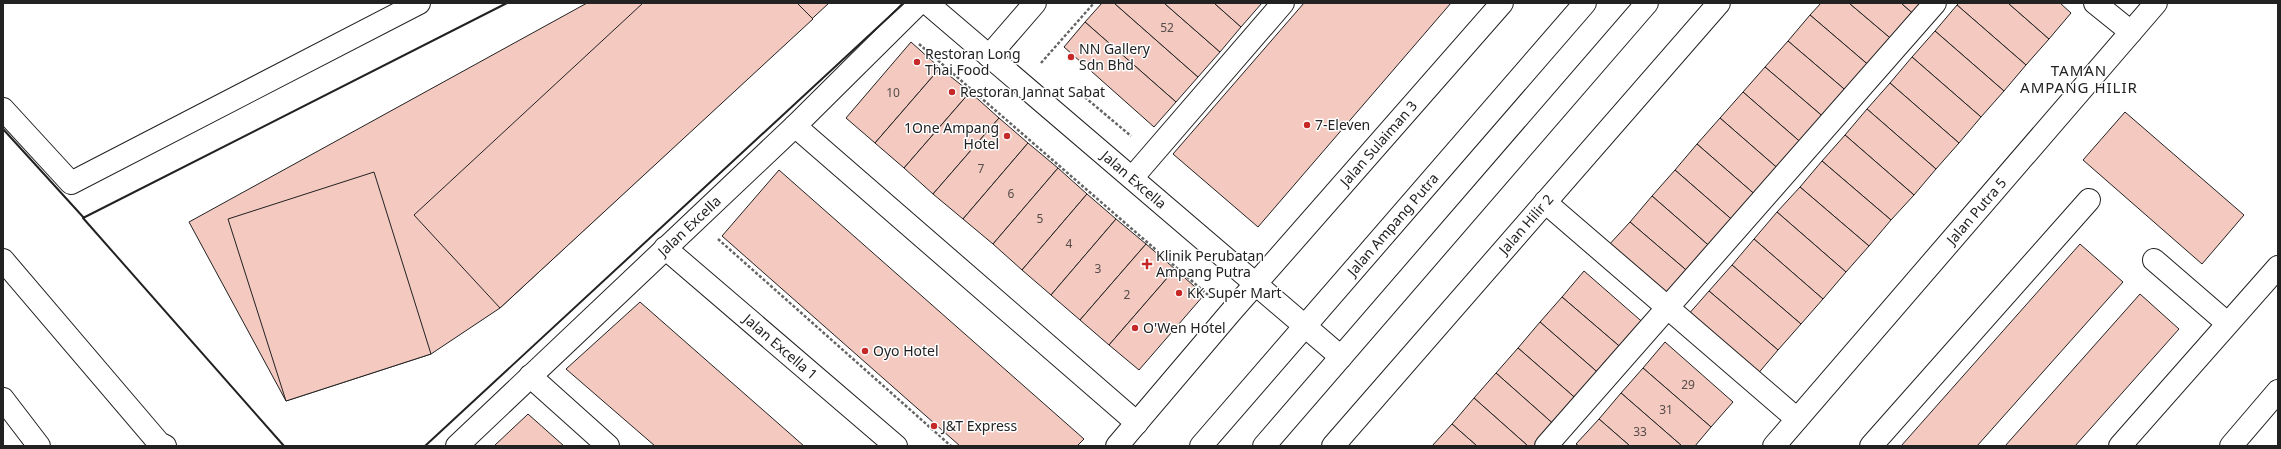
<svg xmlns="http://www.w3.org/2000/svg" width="2281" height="449" font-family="'Noto Sans',sans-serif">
<rect width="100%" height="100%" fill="#fff"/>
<!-- building -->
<g fill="#f3c9c0" stroke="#222">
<path d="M587,3h242l-329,305 -69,46 -145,47 -97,-179z"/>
<path d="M643,3h154l16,16 -313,289 -86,-93z"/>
<path d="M1102,3h12l84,74 -22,25 -91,-80z"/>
<path d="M1114,3h50l56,49 -22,25z"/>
<path d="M1164,3h50l27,24 -21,25z"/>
<path d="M1214,3h48l-21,24z"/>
<path d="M1304,3h147l-193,224 -85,-73z"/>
<path d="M1821,3h28l46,39 -23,26 -62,-53z"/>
<path d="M1849,3h52l16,14 -22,25z"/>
<path d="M1901,3h28l-12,14z"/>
<path d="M1959,3h49l41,36 -23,26 -69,-60z"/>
<path d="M2008,3h52l11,10 -22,26z"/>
<path d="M1957,5l69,60 -22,26 -69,-60z"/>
<path d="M1810,15l62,53 -22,26 -62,-53z"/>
<path d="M1085,22l91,80 -22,25 -90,-80z"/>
<path d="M1935,31l69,60 -23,26 -69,-60z"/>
<path d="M1788,41l62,53 -23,26 -62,-53z"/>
<path d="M911,42l29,26 -65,75 -29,-25z"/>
<path d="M1912,57l69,60 -22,26 -69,-60z"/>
<path d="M1765,67l62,53 -22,26 -62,-54z"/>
<path d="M940,68l30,24 -66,76 -29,-25z"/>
<path d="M1890,83l69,60 -23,26 -69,-60z"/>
<path d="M970,92l29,26 -66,76 -29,-26z"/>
<path d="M1743,92l62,54 -23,26 -62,-54z"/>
<path d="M1867,109l69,60 -22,26 -69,-60z"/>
<path d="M2125,112l119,103 -42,49 -119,-104z"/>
<path d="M999,118l29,25 -65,76 -30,-25z"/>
<path d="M1720,118l62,54 -23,26 -62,-54z"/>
<path d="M1845,135l69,60 -23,25 -69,-59z"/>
<path d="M1028,143l30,25 -65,76 -30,-25z"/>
<path d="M1697,144l62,54 -22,26 -62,-54z"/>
<path d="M1822,161l69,59 -22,26 -69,-59z"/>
<path d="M1058,168l29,26 -65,76 -29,-26z"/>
<path d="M779,170l305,269 -7,7h-117l-238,-210z"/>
<path d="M1675,170l62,54 -23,26 -62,-54z"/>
<path d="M374,172l57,182 -145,47 -58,-182z"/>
<path d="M1800,187l69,59 -23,26 -69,-60z"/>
<path d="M1087,194l29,25 -65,76 -29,-25z"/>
<path d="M1652,196l62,54 -22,25 -62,-53z"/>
<path d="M1777,212l69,60 -23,27 -69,-60z"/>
<path d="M1116,219l30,25 -66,76 -29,-25z"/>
<path d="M1630,222l62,53 -23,26 -62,-54z"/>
<path d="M1754,239l69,60 -22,25 -69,-59z"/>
<path d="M1146,244l29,25 -66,76 -29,-25z"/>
<path d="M2080,244l43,38 -146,164h-76z"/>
<path d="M1732,265l69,59 -23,26 -69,-59z"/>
<path d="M1175,269l29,26 -65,75 -30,-25z"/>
<path d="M1584,271l63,55 -22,25 -63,-54z"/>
<path d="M1709,291l69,59 -22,26 -69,-60z"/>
<path d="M2140,294l39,35 -104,117h-70z"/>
<path d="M1562,297l63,54 -22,26 -63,-55z"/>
<path d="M640,302l164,144h-149l-89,-77z"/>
<path d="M1540,322l63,55 -23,25 -62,-54z"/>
<path d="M1665,342l68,60 -22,25 -68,-59z"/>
<path d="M1518,348l62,54 -22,26 -62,-55z"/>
<path d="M1643,368l68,59 -16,19h-13l-61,-53z"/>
<path d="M1496,373l62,55 -16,18h-14l-54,-48z"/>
<path d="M1621,393l61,53h-52l-31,-27z"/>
<path d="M1474,398l54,48h-51l-25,-22z"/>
<path d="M528,414l36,32h-70z"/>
<path d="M1599,419l31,27h-51l-3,-2z"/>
<path d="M1452,424l25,22h-45z"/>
</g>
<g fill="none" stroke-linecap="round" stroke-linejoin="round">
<!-- minor casing -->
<g stroke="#222" stroke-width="24">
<g id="minor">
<path id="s1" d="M927,3l414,354"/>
<path d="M2095,3l36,29"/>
<path d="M989,56l46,-53"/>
<path d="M3,109l68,74 348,-180"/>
<path d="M795,126l342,297"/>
<path d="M1132,178l151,-175"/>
<path d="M1545,202l252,217"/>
<path id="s2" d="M665,248l231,198"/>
<path d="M3,260l156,183 6,3"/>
<path d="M2154,260l73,63"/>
<path d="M530,376l78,70"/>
<path d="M3,399l36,47"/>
<path id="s3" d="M457,446l338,-320 124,-123"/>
<path id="s4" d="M1117,446l113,-133 272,-310"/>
<path id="s5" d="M1201,446l384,-443"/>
<path d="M1264,446l383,-443"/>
<path id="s6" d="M1333,446l386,-443"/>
<path d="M1546,446l389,-443"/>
<path id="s7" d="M1774,446l382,-443"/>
<path d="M1871,446l218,-246"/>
<path d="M2120,446l158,-179"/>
<path d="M2231,446l47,-55"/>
</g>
</g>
<!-- path -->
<g stroke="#646464" stroke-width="2.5" stroke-dasharray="3 2" stroke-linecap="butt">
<path d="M919,44l289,251"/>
<path d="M1041,63l53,-60"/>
<path d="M1081,94l50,42"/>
<path d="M718,239l233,207"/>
</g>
<!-- minor -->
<use href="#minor" stroke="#fff" stroke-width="22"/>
<!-- wall -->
<g stroke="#222" stroke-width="2">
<path d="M3,129l81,89"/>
<path d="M284,446l-201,-228 424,-215"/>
<path d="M425,446l479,-443"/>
</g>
</g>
<!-- markers -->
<g fill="#c62828" stroke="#fff" stroke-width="1.5">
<circle cx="1071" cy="57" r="4"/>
<circle cx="917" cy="62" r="4"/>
<circle cx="952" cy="92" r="4"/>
<circle cx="1307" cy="125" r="4"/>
<circle cx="1007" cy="136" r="4"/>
<path d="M1145 258h4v4h4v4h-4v4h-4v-4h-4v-4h4z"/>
<circle cx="1179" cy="293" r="4"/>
<circle cx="1135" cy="328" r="4"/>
<circle cx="865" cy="351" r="4"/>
<circle cx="934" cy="426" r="4"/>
</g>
<g text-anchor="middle" stroke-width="3" stroke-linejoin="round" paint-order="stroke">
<!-- number labels -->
<g font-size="12" fill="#564c4a">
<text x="1167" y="32">52</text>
<text x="893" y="97">10</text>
<text x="981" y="173">7</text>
<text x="1011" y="198">6</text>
<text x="1040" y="223">5</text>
<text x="1069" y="248">4</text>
<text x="1098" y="273">3</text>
<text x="1127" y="299">2</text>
<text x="1688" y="389">29</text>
<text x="1666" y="414">31</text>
<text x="1640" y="436">33</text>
</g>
<!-- poi labels -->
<g font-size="14" fill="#222" stroke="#fff" text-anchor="start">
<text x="1079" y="54">NN Gallery<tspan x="1079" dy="16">Sdn Bhd</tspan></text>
<text x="925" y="59">Restoran Long<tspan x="925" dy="16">Thai Food</tspan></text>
<text x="960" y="97">Restoran Jannat Sabat</text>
<text x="1315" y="130">7-Eleven</text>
<text x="999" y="133" text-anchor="end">1One Ampang<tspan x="999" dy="16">Hotel</tspan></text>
<text x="1156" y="261">Klinik Perubatan<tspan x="1156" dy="16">Ampang Putra</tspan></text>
<text x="1187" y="298">KK Super Mart</text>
<text x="1143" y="333">O'Wen Hotel</text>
<text x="873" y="356">Oyo Hotel</text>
<text x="942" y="431">J&amp;T Express</text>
</g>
<!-- street labels -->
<g font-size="14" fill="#222" stroke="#fff">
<text dy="5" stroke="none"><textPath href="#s4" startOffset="400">Jalan Sulaiman 3</textPath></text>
<text dy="5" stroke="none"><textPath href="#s1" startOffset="272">Jalan Excella</textPath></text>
<text dy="5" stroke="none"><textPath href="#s7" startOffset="310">Jalan Putra 5</textPath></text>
<text dy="5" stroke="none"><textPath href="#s5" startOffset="293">Jalan Ampang Putra</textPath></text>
<text dy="5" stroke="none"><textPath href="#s6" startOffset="294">Jalan Hilir 2</textPath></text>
<text dy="5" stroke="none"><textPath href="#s3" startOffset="320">Jalan Excella</textPath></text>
<text dy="5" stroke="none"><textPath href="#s2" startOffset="152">Jalan Excella 1</textPath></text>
</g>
<!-- neighbourhood labels -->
<g font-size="15" letter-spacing="1" fill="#222" stroke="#fff">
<text x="2079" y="76">TAMAN<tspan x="2079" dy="17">AMPANG HILIR</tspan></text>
</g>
</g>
<!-- border -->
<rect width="2281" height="449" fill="none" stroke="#222222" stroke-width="8"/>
</svg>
